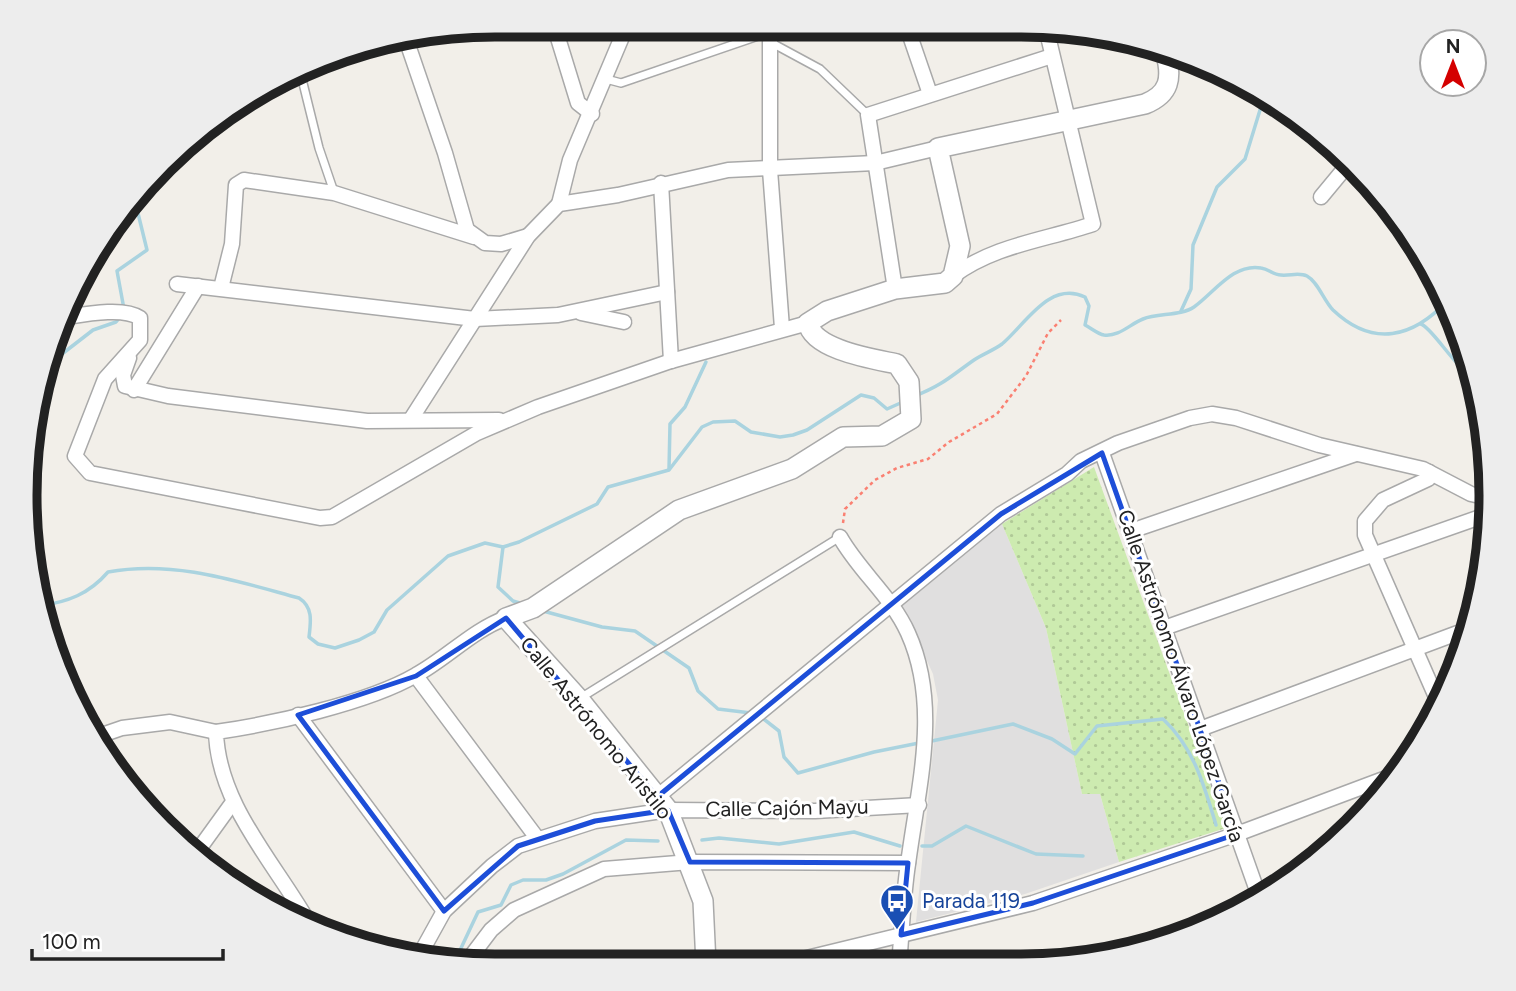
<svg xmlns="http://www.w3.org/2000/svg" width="1516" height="991" font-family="Figtree,sans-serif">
<defs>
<pattern id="grass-dots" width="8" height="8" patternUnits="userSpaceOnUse" patternTransform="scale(1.75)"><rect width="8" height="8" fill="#cdebb0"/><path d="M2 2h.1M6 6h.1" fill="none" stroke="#b0c997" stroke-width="1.8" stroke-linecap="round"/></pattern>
</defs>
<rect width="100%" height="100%" fill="#f2efe9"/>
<!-- residential -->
<path fill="#e0dfdf" d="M1002,524l44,104 36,166h18l19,68 -94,32 -109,28 22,-222 -5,-26 -31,-68z"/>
<!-- grass -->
<path fill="url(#grass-dots)" d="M1094,467l132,361 -107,34 -19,-68h-18l-36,-166 -44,-104z"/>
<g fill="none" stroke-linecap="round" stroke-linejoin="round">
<!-- stream -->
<g stroke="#aad3df" stroke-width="3.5">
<path d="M124,309l-7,-38 30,-21 -13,-53"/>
<path d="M1181,311l10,-22 2,-44 24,-58 28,-28 19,-62"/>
<path d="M1421,324c9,3 27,31 38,41l13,-1"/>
<path d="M52,350l10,4 31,-24 23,-8 5,-6"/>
<path d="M915,396c28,-11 36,-20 59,-36 9,-6 20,-10 28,-16 23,-19 47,-64 83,-47l4,9 -4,19c6,3 13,9 19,10 15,2 26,-11 39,-16 15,-6 38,-3 51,-12 20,-14 39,-44 67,-39 8,1 12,7 20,7 9,1 18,-3 26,1 11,6 17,25 26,34 40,38 80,28 115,-10"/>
<path d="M669,469l1,-45 15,-17 21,-45"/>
<path d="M28,488l3,-48"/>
<path d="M503,547l-5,40 15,14 10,3"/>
<path d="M39,606c29,-4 50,-12 69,-34 66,-12 128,9 191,26 14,9 12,23 10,39l9,7 17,4 24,-8 15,-8 13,-22 61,-54 37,-13 18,4 16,-5 78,-38 11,-17 61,-17 33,-43 11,-5 22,-1 16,11 29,5 13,-2 14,-5 54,-35 13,3 13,11 18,-8"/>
<path d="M543,611l59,16 33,4 54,37 9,23 20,18 33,4"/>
<path d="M761,717l18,14 5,26 14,16 76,-21 45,-9"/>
<path d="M927,742l86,-18 39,15 23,15 22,-28 66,-7c31,29 41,66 53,106"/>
<path d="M702,840l17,-2 60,6 75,-12 46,14"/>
<path d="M922,846h10l34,-20 70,28 47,2"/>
<path d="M454,963l24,-51 23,-7 10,-20 12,-5h23l17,-6 63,-34 32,1"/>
</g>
<!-- service casing -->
<g stroke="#a9a9a9" stroke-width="10">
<g id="service">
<path d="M770,26v16l50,27 48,46"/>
<path d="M300,71l19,77 15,44"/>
<path d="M606,79l15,4 149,-51"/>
<path d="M582,697l258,-160"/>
</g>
</g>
<!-- minor casing -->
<g stroke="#a9a9a9" stroke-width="17">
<g id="minor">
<path d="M554,25l24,78 14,11"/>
<path d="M907,27l23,67"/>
<path d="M406,39l39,114 22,77 18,13 16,1 27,-8"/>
<path d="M770,42v128l12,158"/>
<path d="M661,183l10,178"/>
<path d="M1321,197l29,-35"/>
<path d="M559,204l11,-44 57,-135"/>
<path d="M953,276c41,-31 93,-36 140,-52l-47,-196"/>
<path d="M177,284l298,35 83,-4 109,-23"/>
<path d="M221,288l11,-44 4,-59 8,-5 90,13 140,44"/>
<path d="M895,289l-27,-174 184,-59"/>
<path d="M581,313l43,9"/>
<path d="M60,318c21,-3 63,-12 80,0v22l-35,39 -30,77 15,17 230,45 12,-1 145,-84 61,-26 133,-46 137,-38"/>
<path d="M129,358l-6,17 2,11 43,10 199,25 132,-1"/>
<path d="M134,390l64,-104"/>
<path d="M411,419l117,-183 31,-32 59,-9 110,-25 147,-7 63,-15"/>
<path d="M1102,453l158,446"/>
<path d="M1429,472l-1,7 -45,21 -18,21v14l75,171"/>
<path d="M1131,531l225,-77"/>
<path d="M840,537c19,34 52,60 68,96 33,73 10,154 0,231 -5,33 -6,67 -9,101"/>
<path d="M1164,628l325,-114"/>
<path d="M416,676l121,162"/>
<path d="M298,715l146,196"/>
<path d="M1200,729l271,-101"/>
<path d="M93,738l29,-10 48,-6 46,10"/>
<path d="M657,797l344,-283 66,-40 14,-13 37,-18 72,-25 22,-4 24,4 83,27 104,24 48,25 18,4"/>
<path d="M194,856l39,-54"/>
<path d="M310,925c-34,-61 -92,-120 -94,-193 56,-8 152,-29 200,-57 31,-17 57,-45 90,-57"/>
<path d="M418,958l26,-47 48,-45 26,-20 77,-25 73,-11 147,1 104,-6"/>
<path d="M466,963l25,-33 23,-20 90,-41 86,-7 218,1"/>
<path d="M782,964l251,-61 204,-69 160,-60"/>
</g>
</g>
<!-- tertiary casing -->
<g stroke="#a9a9a9" stroke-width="22">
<path id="tertiary" d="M706,964l-3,-63 -35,-91 -89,-111 -73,-81 27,-10 146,-98 113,-41 51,-32 39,-1 29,-17 -2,-37 -12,-18c-23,-5 -84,-14 -89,-41l19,-12 68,-22 50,-6 8,-7 7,-30 -22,-98 207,-44c25,-10 27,-26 21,-50"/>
</g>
<!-- path -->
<path stroke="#fa8072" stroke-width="2.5" stroke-dasharray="3.5 3.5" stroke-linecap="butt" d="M843,523l2,-14 30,-29 22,-12 31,-9 21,-17 48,-28 29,-38 22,-43 13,-13"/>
<!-- service -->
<use href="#service" stroke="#fff" stroke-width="7"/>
<!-- minor -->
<use href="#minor" stroke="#fff" stroke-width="14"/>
<!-- tertiary -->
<use href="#tertiary" stroke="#fff" stroke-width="19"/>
</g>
<!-- marked area -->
<path fill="none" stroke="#1d4ed8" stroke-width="5" stroke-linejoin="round" d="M1102,453l135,381 -204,69 -132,32 7,-72 -218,-1 -22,-52 -73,11 -77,25 -74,65 -146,-196 118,-39 90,-58 151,179 344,-283z"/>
<!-- icons -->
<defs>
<g id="bus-pin" transform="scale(1.75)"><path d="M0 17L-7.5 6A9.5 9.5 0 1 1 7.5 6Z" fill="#1a4fb4" stroke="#fff"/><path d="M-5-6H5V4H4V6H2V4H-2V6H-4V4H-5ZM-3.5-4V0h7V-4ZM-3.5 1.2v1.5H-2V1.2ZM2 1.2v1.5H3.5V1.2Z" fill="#fff"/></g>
</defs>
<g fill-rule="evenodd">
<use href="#bus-pin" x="897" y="901"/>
</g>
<g text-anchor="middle" stroke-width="6" stroke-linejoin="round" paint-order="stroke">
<!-- street labels -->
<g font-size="21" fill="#222" stroke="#fff">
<text transform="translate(1181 676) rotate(71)" y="7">Calle Astrónomo Álvaro López García</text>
<text transform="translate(596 728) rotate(51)" y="7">Calle Astrónomo Aristilo</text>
<text transform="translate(787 808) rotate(-1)" y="7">Calle Cajón Mayu</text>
</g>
<!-- transit labels -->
<g font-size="21" fill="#164399" stroke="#fff" text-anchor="start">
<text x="922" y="908">Parada 119</text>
</g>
</g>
<!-- crop -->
<path d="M0 0H1516V991H0ZM495 37H1021A458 458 0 0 1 1479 495V496A458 458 0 0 1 1021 954H495A458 458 0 0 1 37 496V495A458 458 0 0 1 495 37Z" fill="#ededed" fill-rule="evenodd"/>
<path fill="none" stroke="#222" stroke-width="9" d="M495 37H1021A458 458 0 0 1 1479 495V496A458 458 0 0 1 1021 954H495A458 458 0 0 1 37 496V495A458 458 0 0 1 495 37Z"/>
<!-- north arrow -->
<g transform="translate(1453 63)"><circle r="33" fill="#ffffff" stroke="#a7a7a7" stroke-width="2"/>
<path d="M0-5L12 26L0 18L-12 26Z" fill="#d40000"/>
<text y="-10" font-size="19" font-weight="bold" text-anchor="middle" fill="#222222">N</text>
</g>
<!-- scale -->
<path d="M32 949v10h191v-10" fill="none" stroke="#222222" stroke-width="3.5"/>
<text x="42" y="949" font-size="21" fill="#222222" stroke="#ffffff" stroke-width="5" paint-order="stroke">100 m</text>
</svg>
